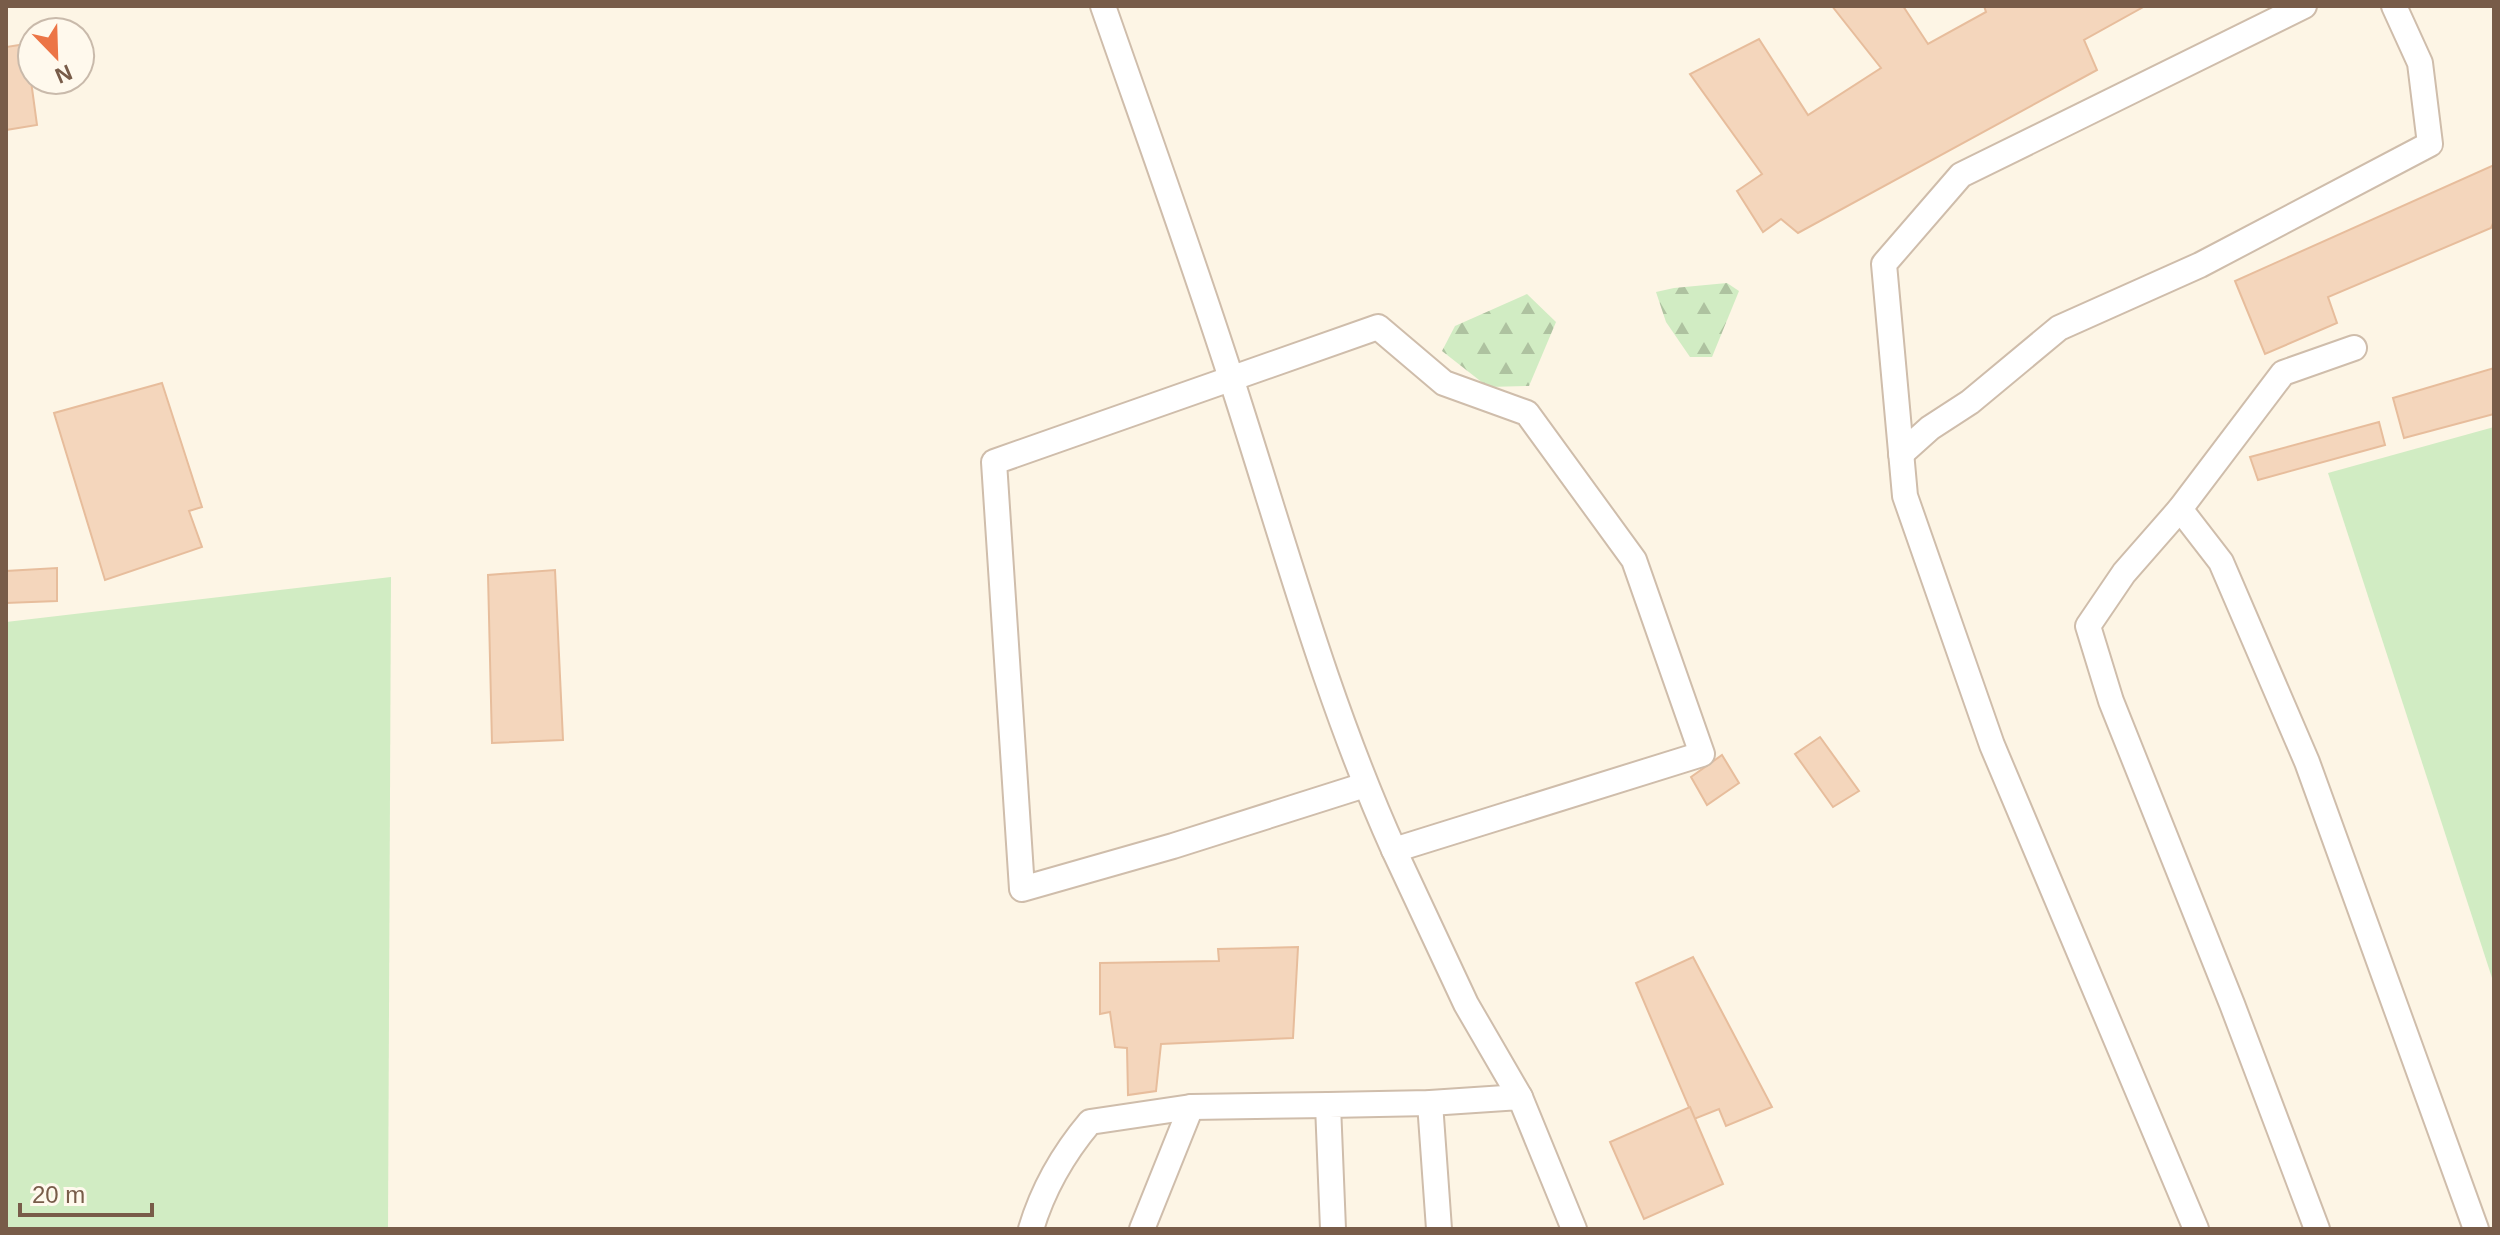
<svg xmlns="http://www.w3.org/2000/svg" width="2500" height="1235" font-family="Helvetica,sans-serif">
<defs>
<pattern id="forest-firs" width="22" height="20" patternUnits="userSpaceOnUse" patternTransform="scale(2)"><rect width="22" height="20" fill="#d1ecc3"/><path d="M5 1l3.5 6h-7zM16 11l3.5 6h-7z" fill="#aec2a0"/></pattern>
</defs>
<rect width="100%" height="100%" fill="#fdf5e5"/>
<!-- grass -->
<g fill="#d1ecc3">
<path d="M2494,427v557l-166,-511z"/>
<path d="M391,577l-3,652h-382v-607z"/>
</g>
<!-- forest -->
<g fill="url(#forest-firs)">
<path d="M1727,283l12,8 -27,66h-22l-24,-35 -10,-30 18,-4z"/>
<path d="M1527,294l29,28 -27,64 -41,1 -46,-36 13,-25z"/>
</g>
<!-- building -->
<g fill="#f4d6bc" stroke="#e7bd9c" stroke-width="2">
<path d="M1832,6h71l25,38 58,-32 -2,-6h161l-61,34 13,30 -299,163 -17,-14 -18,13 -26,-41 25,-17 -72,-100 69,-35 49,76 73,-47z"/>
<path d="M26,44l11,81 -31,5v-83z"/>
<path d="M2494,165v56l-3,7 -163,69 9,26 -72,31 -30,-73z"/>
<path d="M2494,368v46l-90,24 -11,-40z"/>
<path d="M162,383l40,124 -13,4 13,36 -97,33 -51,-167z"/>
<path d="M2379,422l6,23 -127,35 -8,-23z"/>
<path d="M57,568v33l-51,2v-32z"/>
<path d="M555,570l8,170 -71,3 -4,-168z"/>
<path d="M1820,737l39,54 -26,16 -38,-53z"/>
<path d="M1722,755l17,28 -32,22 -16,-28z"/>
<path d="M1298,947l-5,91 -132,6 -5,47 -28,4 -1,-47 -12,-1 -5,-35 -10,2v-51l119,-2 -1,-12z"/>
<path d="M1693,957l79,150 -46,19 -7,-17 -25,10 -58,-136z"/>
<path d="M1690,1107l33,77 -79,35 -34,-77z"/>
</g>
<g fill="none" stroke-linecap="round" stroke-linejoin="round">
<!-- lane casing -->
<g stroke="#cfbdab" stroke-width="28">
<g id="lane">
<path d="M1103,6c46,132 94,264 136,397 48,150 90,303 155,447"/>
<path d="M1901,454l29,-26 40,-26 89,-74 141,-63 230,-121 -10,-81 -26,-57"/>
<path d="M2180,509l41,53 86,200 169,467"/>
<path d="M1365,785l-192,61 -151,43 -28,-427 384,-135 66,56 83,30 107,147 68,194 -308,96 72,154 54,93"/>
<path d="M1430,1103l9,126"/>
<path d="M1031,1229c12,-40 32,-75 59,-107l101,-15 137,-2"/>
<path d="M1142,1229l49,-122"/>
<path d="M1333,1229l-5,-124 102,-2 90,-6 54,132"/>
<path d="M2196,1229l-204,-484 -87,-249 -21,-232 77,-89 343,-169"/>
<path d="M2317,1229l-85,-225 -121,-303 -23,-75 36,-53 56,-64 103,-136 71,-25"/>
</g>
</g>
<!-- lane -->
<use href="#lane" stroke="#fff" stroke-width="24"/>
</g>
<!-- border -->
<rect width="2500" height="1235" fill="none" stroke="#785c49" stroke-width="16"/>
<!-- north arrow -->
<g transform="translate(56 56) rotate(157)"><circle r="38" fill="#fff9ed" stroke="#c9baab" stroke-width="2"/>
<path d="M0-6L14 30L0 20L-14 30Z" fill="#ec7546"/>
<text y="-12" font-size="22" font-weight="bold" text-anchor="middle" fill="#785c49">N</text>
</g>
<!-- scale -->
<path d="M20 1203v12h132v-12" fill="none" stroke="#785c49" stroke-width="4"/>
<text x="32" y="1203" font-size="24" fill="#785c49" stroke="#fff9ed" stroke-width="6" paint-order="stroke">20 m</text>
</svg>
